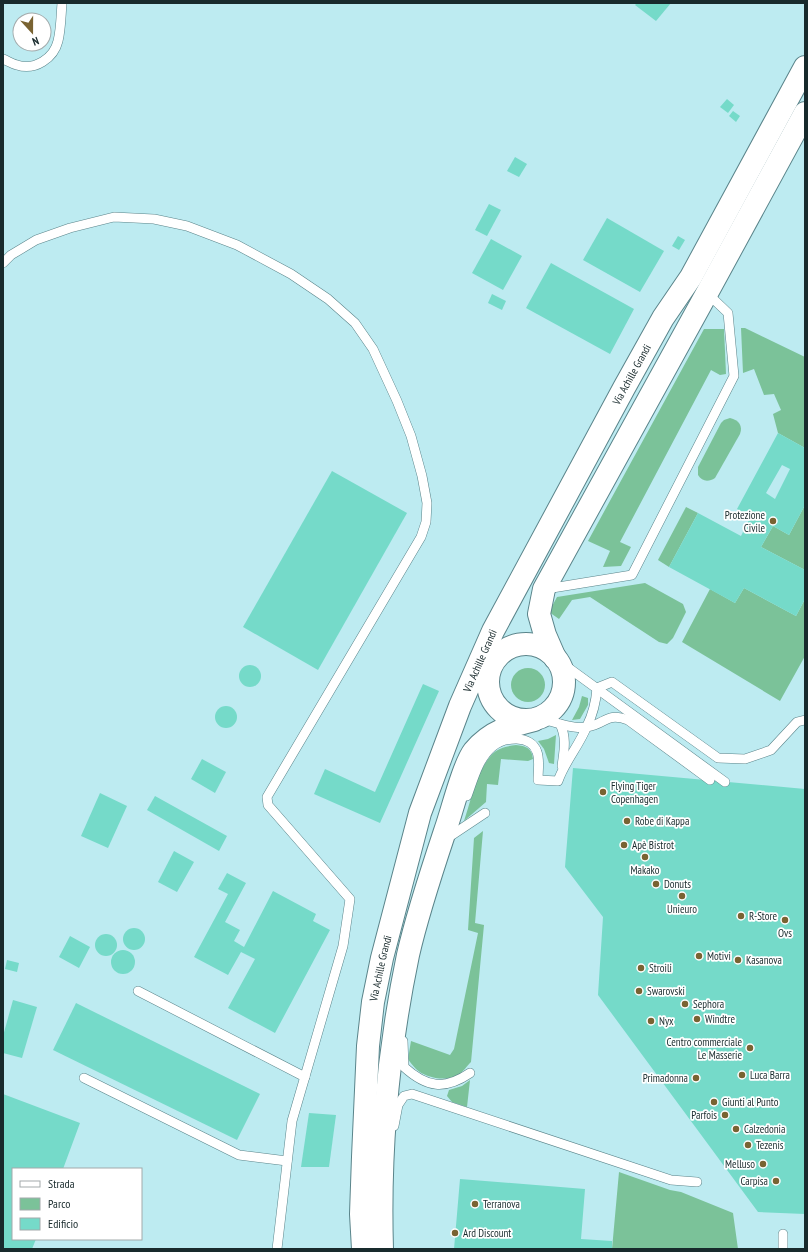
<svg xmlns="http://www.w3.org/2000/svg" width="808" height="1252" font-family="'PT Sans Narrow',sans-serif">
<rect width="100%" height="100%" fill="#bdebf1"/>
<!-- green -->
<g fill="#7bc299">
<path d="M741,328h4l60,29v91l-27,-15 -5,-19 8,-4 -7,-16 -10,1 -10,-26 -11,4z"/>
<path d="M704,329h20l2,45 -6,1 -9,-5 -91,172 11,5 -10,19 -18,1 7,-16 -22,-10z"/>
<path d="M730,418c9,2 13,8 10,16l-25,44c-6,4 -13,4 -17,-3v-8l23,-44 3,-3z"/>
<path d="M805,505v65l-44,-23 12,-21 16,9z"/>
<path d="M686,507l12,6 -29,54 -11,-7z"/>
<path d="M645,583l38,21 3,8 -13,26 -6,6 -8,-2 -69,-45 -18,3 -13,19 -10,-7 8,-15z"/>
<path d="M744,588l52,28 9,-17v57l-25,45 -98,-59 28,-53 25,14z"/>
<circle cx="528" cy="685" r="17"/>
<path d="M582,696l6,2v7l-8,14 -8,1 7,-13z"/>
<path d="M556,735l-2,29 -5,-1 -5,-14 -6,-8 10,-2z"/>
<path d="M516,745c10,1 16,3 17,14l-5,2 -27,-2 -3,26 -11,-1 -1,18 -22,19c7,-20 14,-57 32,-70 6,-4 13,-5 20,-6z"/>
<path d="M483,831l-8,92 9,2 -13,137c-4,4 -8,10 -13,13 -11,7 -33,3 -42,-6 -3,-3 -6,-7 -8,-10l3,-18 39,14 4,-6 24,-116 -10,-3 6,-92z"/>
<path d="M470,1080l-3,27 -15,-5 -5,-6 2,-6 13,-4z"/>
<path d="M619,1172l51,18 11,2 52,21 5,36h-126z"/>
</g>
<!-- building -->
<g fill="#75dac9" fill-rule="evenodd">
<path d="M637,3h34l-15,18 -21,-16z"/>
<path d="M727,99l7,6 -6,8 -8,-6z"/>
<path d="M733,111l7,5 -4,6 -7,-6z"/>
<path d="M515,157l12,7 -8,13 -12,-6z"/>
<path d="M489,204l12,6 -14,26 -12,-6z"/>
<path d="M607,218l57,33 -24,41 -57,-32z"/>
<path d="M678,236l7,4 -6,10 -7,-4z"/>
<path d="M491,239l31,17 -19,34 -31,-17z"/>
<path d="M551,263l83,46 -24,45 -84,-46z"/>
<path d="M492,294l14,7 -4,9 -14,-7z"/>
<path d="M778,433l27,15v57l-16,30 -16,-9 -12,21 44,23v29l-9,17 -52,-28 -9,15 -66,-36 29,-54 43,23 10,-20 -14,-7zM782,465l8,4 -15,30 -9,-6z"/>
<path d="M332,471l75,42 -89,157 -75,-43z"/>
<circle cx="250" cy="676" r="11"/>
<path d="M423,684l16,7 -59,132 -66,-29 11,-25 50,23z"/>
<circle cx="226" cy="717" r="11"/>
<path d="M202,759l24,13 -11,21 -24,-14z"/>
<path d="M573,768l232,21v425l-47,-2 -160,-217 5,-78 -38,-50z"/>
<path d="M100,793l27,13 -19,42 -27,-12z"/>
<path d="M155,796l72,40 -8,15 -72,-41z"/>
<path d="M174,851l20,11 -17,30 -19,-10z"/>
<path d="M227,873l19,10 -21,39 15,8 -6,11 10,6 29,-56 43,23 -3,7 17,9 -55,103 -47,-25 27,-49 -14,-7 -13,23 -34,-18 34,-63 -10,-5z"/>
<circle cx="134" cy="939" r="11"/>
<circle cx="106" cy="945" r="11"/>
<path d="M70,936l20,11 -11,21 -20,-11z"/>
<circle cx="123" cy="962" r="12"/>
<path d="M7,960l12,3 -2,9 -12,-3z"/>
<path d="M13,1000l24,7 -15,51 -19,-5v-17z"/>
<path d="M76,1003l184,91 -23,46 -184,-90z"/>
<path d="M3,1094l77,29 -17,46h-50v70h23l-4,10h-29z"/>
<path d="M309,1113l27,2 -7,52h-28z"/>
<path d="M460,1179l125,10 -4,50 31,2v8h-158z"/>
</g>
<g fill="none" stroke-linecap="round" stroke-linejoin="round">
<!-- lane casing -->
<g stroke="#5a848a" stroke-width="10">
<g id="lane">
<path d="M3,59c5,2 9,5 14,6 18,6 37,-7 41,-24 3,-12 3,-26 4,-38"/>
<path d="M3,263l8,-8 25,-15 34,-12 44,-11 40,2 33,7 50,19 54,29 37,25 27,24 18,26 24,52 14,35 11,40 5,27 -1,19 -5,15 -154,260 1,8 82,94 -7,47 -51,175 -15,128"/>
<path d="M546,589l86,-14 102,-199 -6,-63 -21,-20"/>
<path d="M555,658l170,124"/>
<path d="M539,718l21,6c7,14 4,27 2,42"/>
<path d="M560,724c9,2 18,5 27,3 19,-3 19,-15 41,-7l82,60"/>
<path d="M467,796c6,-16 11,-37 25,-49 12,-10 39,-13 45,5 3,8 1,19 1,28l20,1c7,-20 21,-35 29,-55 6,-12 9,-25 10,-38l15,-6 106,76 27,1 26,-9 26,-28 8,-2"/>
<path d="M452,835l33,-22"/>
<path d="M138,991l167,86"/>
<path d="M403,1041l1,26c23,21 41,23 66,6"/>
<path d="M84,1078l155,77 48,6"/>
<path d="M394,1126l4,-21 6,-9 8,-2 259,86 26,2"/>
<path d="M783,1249v-15"/>
</g>
</g>
<!-- primary casing -->
<g stroke="#5a848a" stroke-width="24">
<g id="primary">
<circle cx="526" cy="682" r="38"/>
<path d="M555,658l-10,-23 -6,-21 5,-25 163,-296 98,-180"/>
<path id="s1" d="M363,1249l-2,-35 2,-57 5,-111 5,-44 9,-44 38,-145 40,-107 33,-75 131,-243 39,-70 28,-41 114,-210"/>
<path d="M382,1249c-3,-98 6,-198 26,-294 10,-44 25,-88 39,-130 6,-18 17,-61 27,-74 17,-20 36,-25 60,-31"/>
</g>
</g>
<!-- lane -->
<use href="#lane" stroke="#fff" stroke-width="9"/>
<!-- primary -->
<use href="#primary" stroke="#fff" stroke-width="22"/>
</g>
<!-- markers -->
<g fill="#796332" stroke="#fff" stroke-width="1.5">
<circle cx="773" cy="521" r="4"/>
<circle cx="603" cy="792" r="4"/>
<circle cx="627" cy="821" r="4"/>
<circle cx="624" cy="845" r="4"/>
<circle cx="645" cy="857" r="4"/>
<circle cx="656" cy="884" r="4"/>
<circle cx="682" cy="896" r="4"/>
<circle cx="741" cy="916" r="4"/>
<circle cx="785" cy="920" r="4"/>
<circle cx="699" cy="956" r="4"/>
<circle cx="738" cy="960" r="4"/>
<circle cx="641" cy="968" r="4"/>
<circle cx="639" cy="991" r="4"/>
<circle cx="685" cy="1004" r="4"/>
<circle cx="697" cy="1019" r="4"/>
<circle cx="651" cy="1021" r="4"/>
<circle cx="750" cy="1048" r="4"/>
<circle cx="742" cy="1075" r="4"/>
<circle cx="696" cy="1078" r="4"/>
<circle cx="714" cy="1102" r="4"/>
<circle cx="725" cy="1115" r="4"/>
<circle cx="736" cy="1129" r="4"/>
<circle cx="748" cy="1145" r="4"/>
<circle cx="763" cy="1164" r="4"/>
<circle cx="776" cy="1181" r="4"/>
<circle cx="475" cy="1204" r="4"/>
<circle cx="455" cy="1233" r="4"/>
</g>
<g text-anchor="middle" stroke-width="3.5" stroke-linejoin="round" paint-order="stroke">
<!-- street labels -->
<g font-size="11" fill="#182a2c" stroke="#fff">
<text dy="4" stroke="none"><textPath href="#s1" startOffset="930">Via Achille Grandi</textPath></text>
<text dy="4" stroke="none"><textPath href="#s1" startOffset="606">Via Achille Grandi</textPath></text>
<text dy="4" stroke="none"><textPath href="#s1" startOffset="282">Via Achille Grandi</textPath></text>
</g>
<!-- poi labels -->
<g font-size="11" fill="#182a2c" stroke="#fff" text-anchor="start">
<text x="765" y="519" text-anchor="end">Protezione<tspan x="765" dy="13">Civile</tspan></text>
<text x="611" y="790">Flying Tiger<tspan x="611" dy="13">Copenhagen</tspan></text>
<text x="635" y="825">Robe di Kappa</text>
<text x="632" y="849">Apè Bistrot</text>
<text x="645" y="874" text-anchor="middle">Makako</text>
<text x="664" y="888">Donuts</text>
<text x="682" y="913" text-anchor="middle">Unieuro</text>
<text x="749" y="920">R-Store</text>
<text x="785" y="937" text-anchor="middle">Ovs</text>
<text x="707" y="960">Motivi</text>
<text x="746" y="964">Kasanova</text>
<text x="649" y="972">Stroili</text>
<text x="647" y="995">Swarovski</text>
<text x="693" y="1008">Sephora</text>
<text x="705" y="1023">Windtre</text>
<text x="659" y="1025">Nyx</text>
<text x="742" y="1046" text-anchor="end">Centro commerciale<tspan x="742" dy="13">Le Masserie</tspan></text>
<text x="750" y="1079">Luca Barra</text>
<text x="688" y="1082" text-anchor="end">Primadonna</text>
<text x="722" y="1106">Giunti al Punto</text>
<text x="717" y="1119" text-anchor="end">Parfois</text>
<text x="744" y="1133">Calzedonia</text>
<text x="756" y="1149">Tezenis</text>
<text x="755" y="1168" text-anchor="end">Melluso</text>
<text x="768" y="1185" text-anchor="end">Carpisa</text>
<text x="483" y="1208">Terranova</text>
<text x="463" y="1237">Ard Discount</text>
</g>
</g>
<!-- border -->
<rect width="808" height="1252" fill="none" stroke="#182a2c" stroke-width="8"/>
<!-- legend -->
<rect x="12" y="1168" width="130" height="72" fill="#ffffff" stroke="#a3aaab"/>
<rect x="20" y="1181" width="20" height="6" fill="#ffffff" stroke="#a3aaab"/>
<text x="48" y="1188" font-size="12" fill="#182a2c">Strada</text>
<rect x="20" y="1198" width="20" height="12" fill="#7bc299" stroke="#a3aaab"/>
<text x="48" y="1208" font-size="12" fill="#182a2c">Parco</text>
<rect x="20" y="1218" width="20" height="12" fill="#75dac9" stroke="#a3aaab"/>
<text x="48" y="1228" font-size="12" fill="#182a2c">Edificio</text>
<!-- north arrow -->
<g transform="translate(32 32) rotate(159)"><circle r="19" fill="#ffffff" stroke="#a3aaab"/>
<path d="M0-3L7 15L0 10L-7 15Z" fill="#796332"/>
<text y="-6" font-size="11" font-weight="bold" text-anchor="middle" fill="#182a2c">N</text>
</g>
</svg>
